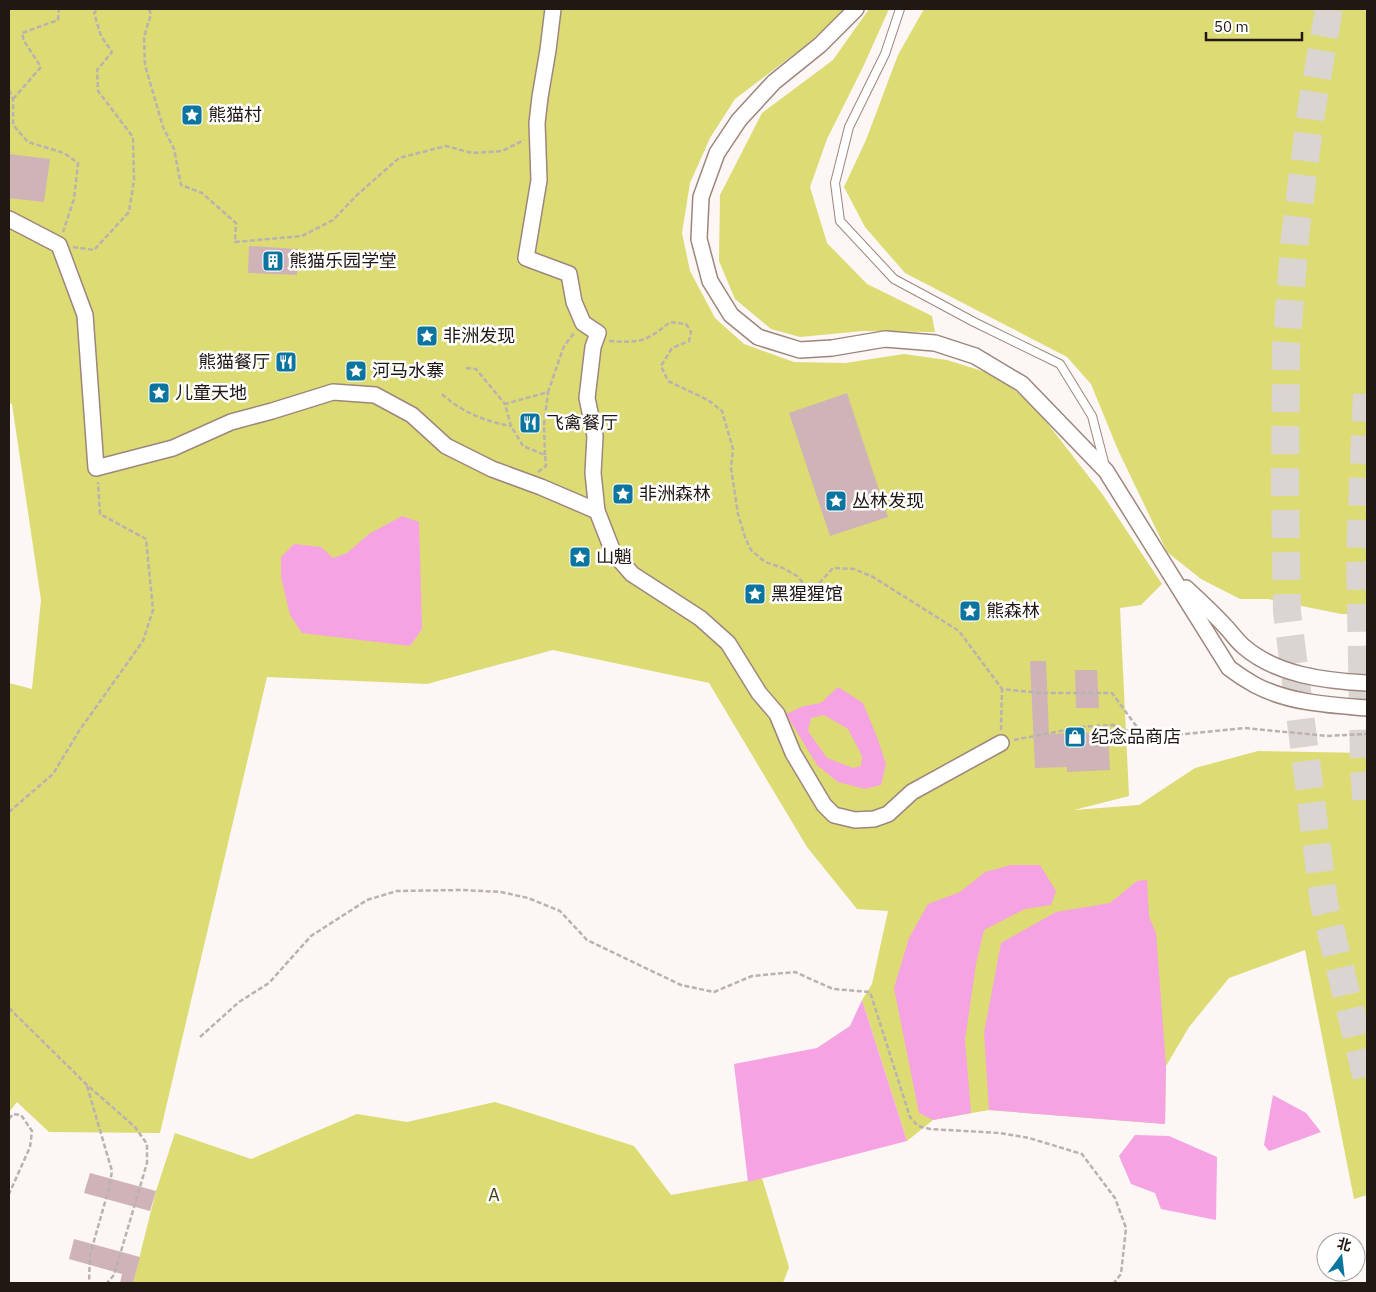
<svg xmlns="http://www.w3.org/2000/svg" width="1376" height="1292" font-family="'IBM Plex Sans','Noto Sans SC',sans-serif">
<rect width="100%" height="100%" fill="#fcf6f4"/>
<!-- green -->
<g fill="#dddb74">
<path d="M9,9h835l-5,7 -34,30 -70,53 -25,39 -20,45 -8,50 8,38 25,47 29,26 50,18 51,1 59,-9 43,6 45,14 39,28 72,93 59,89 -21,21 -21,3 9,188 -55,14 65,-5 56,-37 63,-17 109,2v442l-13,4 -49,-249 -76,28 -40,49 -23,39 -1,58 -176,-14 -56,10 -26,21 -45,-141 10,-16 16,-73 -31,-2 -50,-62 -98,-164 -156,-33 -126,34 -160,-7 -107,456 -111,-1 -32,-30 -8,10v-429l23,6 9,-89 -29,-196 -3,-1z"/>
<path d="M869,9h20l-26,58 -36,72 -17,48 17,56 40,41 65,32 3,16 -72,-1 -63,6 -29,-8 -36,-30 -16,-38 1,-66 42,-82 71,-53z"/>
<path d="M924,9h437l6,2v603h-26l-73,-15h-28l-39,-20 -34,-27 -49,-102 -27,-66 -24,-27 -162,-84 -40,-46 -21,-40 22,-47 32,-85z"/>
<path d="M495,1102l139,44 37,49 91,-17 27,89 -6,16h-650l23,-92 19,-58 76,26 106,-45 50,8z"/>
</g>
<!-- water -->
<g fill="#f6a3e4" fill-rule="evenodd">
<path d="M402,516l17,6 3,107 -12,17 -108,-13 -12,-18 -9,-38v-20l13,-13 27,3 12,11 14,-5 22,-19z"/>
<path d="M838,687l25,16 14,34 9,27 -5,21 -16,4 -27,-7 -21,-17 -31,-51 18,-8 17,-3zM824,715l24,14 14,27 -1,10 -8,2 -26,-10 -19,-27 3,-13z"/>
<path d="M1011,865h29l16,26 -5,14 -26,4 -41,21 -8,34 -11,76 6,73 -38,7 -14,-7 -25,-125 15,-50 19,-34 32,-12 25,-20z"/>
<path d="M1147,880l2,37 7,16 10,133 -1,58 -176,-14 -5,-77 17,-90 55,-31 54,-9 27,-22z"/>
<path d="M862,1000l45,141 -159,41 -14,-118 83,-16 33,-22z"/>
<path d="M1273,1095l33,18 15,19 -52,19 -5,-6z"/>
<path d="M1135,1135l34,1 48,21 -1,63 -55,-11 -6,-16 -24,-9 -12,-28z"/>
</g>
<!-- building -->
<g fill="#cfb3b7">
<path d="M9,154l41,5 -6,43 -35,-4z"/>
<path d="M249,246l49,3 -1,26 -49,-2z"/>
<path d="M847,393l41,124 -58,19 -41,-123z"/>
<path d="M1030,661h16l3,73 59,-2 2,38 -43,2v-5l-32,1z"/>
<path d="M1075,670h22l2,38h-23z"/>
<path d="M90,1173l66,18 -6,20 -66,-18z"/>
<path d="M74,1239l66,18 -7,26h-13l2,-9 -53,-15z"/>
</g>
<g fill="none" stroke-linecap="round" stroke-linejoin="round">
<!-- highway-tunnel -->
<g stroke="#dbd5d2" stroke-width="28" stroke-dasharray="28 14" stroke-linecap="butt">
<path d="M1329,9l-18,103 -16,124 -9,114 -1,139 2,123 37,291 43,176"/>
<path d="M1367,394l-7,162 4,208 3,50"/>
</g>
<!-- lane casing -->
<g stroke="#9e867d" stroke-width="10">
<path id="lane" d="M900,9l-15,45 -36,73 -14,56 5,38 54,58 80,43 86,42 32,52 13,50"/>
</g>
<!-- street casing -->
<g stroke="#9e867d" stroke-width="18">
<g id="street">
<path d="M553,9l-5,41 -8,47 -3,26 2,57 -13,78 43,16 5,28 9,21 15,10 -5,14 -6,51 8,38 -2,37 4,38 16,41 19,22 68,44 28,25 31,50 18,21 16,39 31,52 10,10 21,5 19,-1 14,-5 24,-22 89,-49"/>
<path d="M856,9l-36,36 -46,37 -35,38 -22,33 -16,44 -2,42 11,42 21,34 27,22 42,13 32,-2 53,-9 50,4 40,13 47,28 84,87 123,197c8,6 17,12 26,17 34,18 74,20 112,23"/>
<path d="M9,219l50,26 26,70 11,153 77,-20 58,-26 41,-11 61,-19 42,3 37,20 34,31 46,23 49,18 56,24"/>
<path d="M1186,588c13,12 27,25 39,38 6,6 11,14 18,20 33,29 82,35 124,37"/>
</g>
</g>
<!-- path -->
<g stroke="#b9b2b0" stroke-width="2.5" stroke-dasharray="5 2.5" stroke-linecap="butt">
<path d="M149,9l2,5 -7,23 1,28 18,62 11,22 7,36 21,8 34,30 -1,19 67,-6 31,-16 24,-25 42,-37 47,-12 26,7 30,-2 22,-11"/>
<path d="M9,90l4,9v26l15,17 36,11 14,10 -4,36 -11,33"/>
<path d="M13,99l28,-32 -17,-26 -2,-8 36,-13 1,-11"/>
<path d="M73,247l21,3 35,-38 5,-32 -1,-43 -35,-46 -1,-21 15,-18 -11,-16 -7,-23 4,-4"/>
<path d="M609,341c31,2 37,1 61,-19l16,2 5,8 -2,9 -17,7 -11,18 7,15 40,19 14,11 11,38 -2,19 7,46 7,23 6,13 14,12 18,6 14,8 14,16 22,-24 21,1 19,8 86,54 43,58"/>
<path d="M466,368l10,1 29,35"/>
<path d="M442,394c18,17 44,28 69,32"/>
<path d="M545,455l-1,-30 4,-33"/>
<path d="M538,472l8,-6 -1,-11 -22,-9 -12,-20 -6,-22 43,-12 16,-46 11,-14"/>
<path d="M1001,730l1,-41 38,4h72l33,45 100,-10 82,8 40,-2"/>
<path d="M1014,740l67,-13 32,-2 32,13"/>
<path d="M9,812l44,-38 26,-43 64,-90 10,-31 -7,-71 -46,-25 -2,-32"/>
<path d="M9,1008l77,76 49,43 12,17v19l-33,112 -7,8"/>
<path d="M200,1037l39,-35 30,-19 42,-47 56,-36 30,-9 66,-1 38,2 27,6 32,13 27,29 94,45 33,7 38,-16 43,-4 38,17 37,3 40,125 8,9 12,3 70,4 29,5 53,16 33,44 11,30 -5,46 -7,9"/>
<path d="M87,1086l25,85 -3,17 -19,67 -1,28"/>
<path d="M9,1119l4,-5 8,1 11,16 -2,16 -21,47"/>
</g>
<!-- lane -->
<use href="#lane" stroke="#fff" stroke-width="8"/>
<!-- street -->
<use href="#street" stroke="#fff" stroke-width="15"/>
</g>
<!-- icons -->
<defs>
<g id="sight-square" transform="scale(1.125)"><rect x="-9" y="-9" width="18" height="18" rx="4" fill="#0b749f" stroke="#fff"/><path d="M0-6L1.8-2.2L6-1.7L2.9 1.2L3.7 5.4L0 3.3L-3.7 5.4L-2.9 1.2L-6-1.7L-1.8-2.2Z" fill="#fff"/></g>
<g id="building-square" transform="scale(1.125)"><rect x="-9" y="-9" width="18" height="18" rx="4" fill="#0b749f" stroke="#fff"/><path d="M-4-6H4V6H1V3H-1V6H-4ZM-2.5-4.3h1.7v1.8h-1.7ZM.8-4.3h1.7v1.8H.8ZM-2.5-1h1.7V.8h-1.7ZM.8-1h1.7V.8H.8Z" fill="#fff"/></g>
<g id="restaurant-square" transform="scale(1.125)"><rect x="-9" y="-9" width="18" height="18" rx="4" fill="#0b749f" stroke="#fff"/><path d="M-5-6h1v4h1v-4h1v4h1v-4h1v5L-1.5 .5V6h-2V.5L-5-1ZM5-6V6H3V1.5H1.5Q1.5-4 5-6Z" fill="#fff"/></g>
<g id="shop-square" transform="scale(1.125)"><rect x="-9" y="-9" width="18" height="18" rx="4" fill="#0b749f" stroke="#fff"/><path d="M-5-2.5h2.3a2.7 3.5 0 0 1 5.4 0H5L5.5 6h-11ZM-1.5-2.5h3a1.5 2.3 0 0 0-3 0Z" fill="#fff"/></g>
</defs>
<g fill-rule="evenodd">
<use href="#sight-square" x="192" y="115"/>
<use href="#building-square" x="273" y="261"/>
<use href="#sight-square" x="427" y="336"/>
<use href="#restaurant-square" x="286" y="362"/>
<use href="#sight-square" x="356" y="371"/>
<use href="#sight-square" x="159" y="393"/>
<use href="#restaurant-square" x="530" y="423"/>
<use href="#sight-square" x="623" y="494"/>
<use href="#sight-square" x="836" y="501"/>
<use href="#sight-square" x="580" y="557"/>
<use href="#sight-square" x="755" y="594"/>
<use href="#sight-square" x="970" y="611"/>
<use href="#shop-square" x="1075" y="737"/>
</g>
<g text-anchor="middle" stroke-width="5" stroke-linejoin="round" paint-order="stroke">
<!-- poi labels -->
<g font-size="18" fill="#211814" stroke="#fff" text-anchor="start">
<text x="208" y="121">熊猫村</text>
<text x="289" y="267">熊猫乐园学堂</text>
<text x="443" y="342">非洲发现</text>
<text x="270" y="368" text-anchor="end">熊猫餐厅</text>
<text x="372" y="377">河马水寨</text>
<text x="175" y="399">儿童天地</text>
<text x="546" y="429">飞禽餐厅</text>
<text x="639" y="500">非洲森林</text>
<text x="852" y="507">丛林发现</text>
<text x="596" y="563">山魈</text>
<text x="771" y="600">黑猩猩馆</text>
<text x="986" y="617">熊森林</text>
<text x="1091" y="743">纪念品商店</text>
</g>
<!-- park labels -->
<g font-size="18" fill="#454419" stroke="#fff">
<text x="494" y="1201">A</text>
</g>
</g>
<!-- border -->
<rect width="1376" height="1292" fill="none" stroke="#211814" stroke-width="20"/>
<!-- north arrow -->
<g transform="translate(1341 1257) rotate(15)"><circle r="24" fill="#ffffff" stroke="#a6a3a1"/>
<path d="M0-4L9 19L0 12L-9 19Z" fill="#0b749f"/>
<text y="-8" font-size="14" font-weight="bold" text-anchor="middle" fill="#211814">北</text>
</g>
<!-- scale -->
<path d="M1206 32v8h96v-8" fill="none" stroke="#211814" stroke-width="2.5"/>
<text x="1214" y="32" font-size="15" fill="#211814" stroke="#ffffff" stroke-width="4" paint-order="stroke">50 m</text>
</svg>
